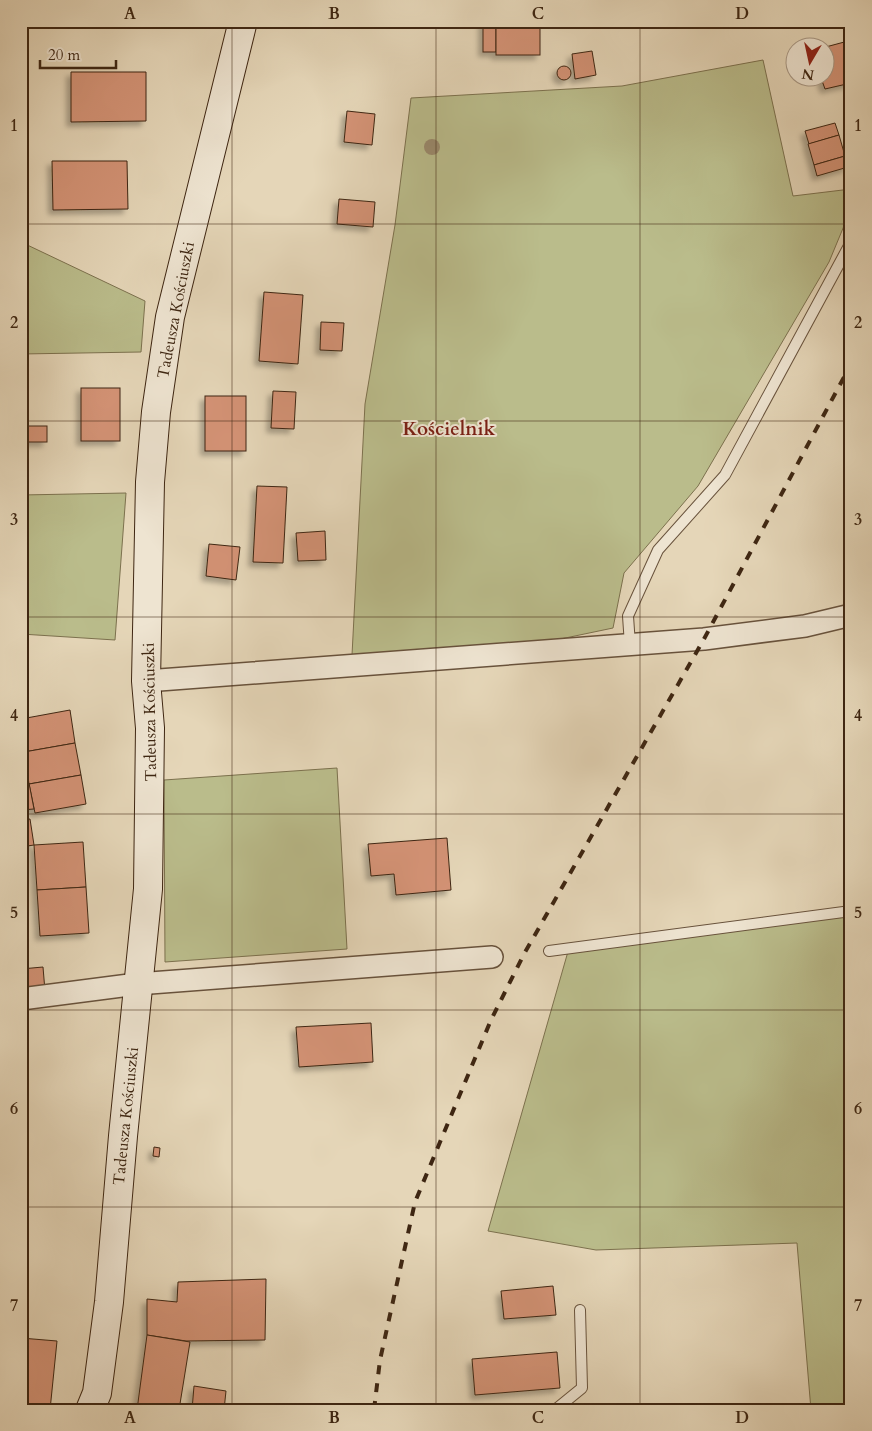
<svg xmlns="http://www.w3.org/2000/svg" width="872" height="1431" font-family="Cardo,serif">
<defs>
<filter id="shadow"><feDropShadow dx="-4.5" dy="4.5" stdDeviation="2.5" flood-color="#0004"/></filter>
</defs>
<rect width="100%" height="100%" fill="#e5d6b8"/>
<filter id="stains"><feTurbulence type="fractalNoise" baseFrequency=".004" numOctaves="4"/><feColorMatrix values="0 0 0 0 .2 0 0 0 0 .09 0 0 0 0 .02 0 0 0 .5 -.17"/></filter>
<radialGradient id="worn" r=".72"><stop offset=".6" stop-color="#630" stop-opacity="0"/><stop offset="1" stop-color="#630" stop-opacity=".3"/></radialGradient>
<!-- green -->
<g fill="#babc8b" stroke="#7c714e">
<path d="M763,60l30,136 58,-7v20l-22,53 -131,224 -74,87 -11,55 -62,13 -199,14 13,-251 30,-179 16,-127 211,-12z"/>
<path d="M21,242l124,59 -4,51 -120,2z"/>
<path d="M126,493l-11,147 -94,-6v-139z"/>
<path d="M337,768l10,181 -182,13 -1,-182z"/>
<path d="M851,911v499h-40l-14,-167 -201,7 -108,-19 81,-283z"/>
</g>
<!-- building -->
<g fill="#d39274" stroke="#3e2612" filter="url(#shadow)">
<rect x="483" y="21" width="13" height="31"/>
<rect x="496" y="21" width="44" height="34"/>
<path d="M848,41l3,12v30l-26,6 -4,-11h3v-30h-2z"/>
<path d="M592,51l4,24 -21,4 -3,-25z"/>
<circle cx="564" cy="73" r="7"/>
<path d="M71,72h75v49l-75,1z"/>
<path d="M347,111l28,3 -3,31 -28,-3z"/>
<path d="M835,123l4,12 -30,9 -4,-13z"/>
<path d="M839,135l6,21 -31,9 -6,-21z"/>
<path d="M845,156l3,11 -31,9 -3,-11z"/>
<path d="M52,161h75l1,48 -75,1z"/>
<path d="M339,199l36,3 -2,25 -36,-3z"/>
<path d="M264,292l39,3 -5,69 -39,-3z"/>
<path d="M321,322l23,1 -2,28 -22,-1z"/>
<rect x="81" y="388" width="39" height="53"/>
<path d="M273,391l23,1 -2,37 -23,-1z"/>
<rect x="205" y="396" width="41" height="55"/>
<rect x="21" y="426" width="26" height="16"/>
<path d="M257,486l30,1 -4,76 -30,-1z"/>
<path d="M325,531l1,29 -28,1 -2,-28z"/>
<path d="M209,544l31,3 -4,33 -30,-4z"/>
<path d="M70,710l5,33 -51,9 -3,-33z"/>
<path d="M75,743l6,32 -52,9 -5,-32z"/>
<path d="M81,775l5,29 -51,9 -6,-29z"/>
<path d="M29,783l5,26 -13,1v-26z"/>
<path d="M30,819l4,26 -13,2v-27z"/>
<path d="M447,838l4,52 -55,5 -2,-21 -23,2 -3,-32z"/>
<path d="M83,842l3,45 -49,3 -3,-45z"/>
<path d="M86,887l3,46 -49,3 -3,-46z"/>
<path d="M43,967l2,24 -24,2v-24z"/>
<path d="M371,1023l2,39 -74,5 -3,-40z"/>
<path d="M154,1147l6,1 -1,9 -6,-1z"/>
<path d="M266,1279l-1,61 -79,1 -39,-6v-36l30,3 1,-20z"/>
<path d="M553,1286l3,29 -52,4 -3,-28z"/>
<path d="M147,1335l43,7 -11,68h-42z"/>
<path d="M21,1338l36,3 -7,69h-29z"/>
<path d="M557,1352l3,36 -85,7 -3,-36z"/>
<path d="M194,1386l32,5 -2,19h-32z"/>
</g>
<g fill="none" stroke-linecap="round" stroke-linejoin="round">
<!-- service casing -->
<g stroke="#68523c" stroke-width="12">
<g id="service">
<path d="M630,645l-2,-29 30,-66 67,-75 126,-233"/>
<path d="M549,951l302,-40"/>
<path d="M555,1410l27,-22 -2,-78"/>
</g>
</g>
<!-- minor casing -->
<g stroke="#68523c" stroke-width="24">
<g id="minor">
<path d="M146,681l558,-42 101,-13 46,-11"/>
<path d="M21,999l116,-15 355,-27"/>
</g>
</g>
<!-- secondary casing -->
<g stroke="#3e2612" stroke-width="30">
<path id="secondary" d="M90,1410l7,-17 12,-91 14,-166 25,-247 2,-161 -4,-47 4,-199 6,-70 14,-95 73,-296"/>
</g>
<!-- service -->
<use href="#service" stroke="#eee4d1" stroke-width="10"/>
<!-- minor -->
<use href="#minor" stroke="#eee4d1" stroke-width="21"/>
<!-- secondary -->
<use href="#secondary" stroke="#eee4d1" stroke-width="28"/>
<!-- rail -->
<path stroke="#3e2612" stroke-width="4" stroke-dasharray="9 9" stroke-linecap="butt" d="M374,1410l6,-50 35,-158 76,-182 33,-66 180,-315 147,-275"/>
</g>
<!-- trees -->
<circle fill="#9a8a6d" cx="432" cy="147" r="8"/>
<!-- grid -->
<path fill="none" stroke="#3e2612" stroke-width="1" stroke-opacity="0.55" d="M232,21v1389M436,21v1389M640,21v1389M21,224h830M21,421h830M21,617h830M21,814h830M21,1010h830M21,1207h830"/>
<g text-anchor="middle" stroke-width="4" stroke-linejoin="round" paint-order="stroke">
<!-- street labels -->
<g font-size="16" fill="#3e2612" stroke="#eee4d1">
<text transform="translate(175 310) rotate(-79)" y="6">Tadeusza Kościuszki</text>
<text transform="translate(149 712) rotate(-91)" y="6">Tadeusza Kościuszki</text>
<text transform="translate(125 1116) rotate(-84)" y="6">Tadeusza Kościuszki</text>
</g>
<!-- quarter labels -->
<g font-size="19" font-weight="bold" fill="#7a1f14" stroke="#eee4d1">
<text x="449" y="435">Kościelnik</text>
</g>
</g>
<!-- margin -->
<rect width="872" height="1431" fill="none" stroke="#e5d6b8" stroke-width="55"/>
<!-- north arrow -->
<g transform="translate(810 62) rotate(189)"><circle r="24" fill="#eee4d1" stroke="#a89885"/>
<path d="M0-4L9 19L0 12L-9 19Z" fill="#8f2418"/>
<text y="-8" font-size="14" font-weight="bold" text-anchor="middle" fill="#3e2612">N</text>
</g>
<!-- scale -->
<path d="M40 60v8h76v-8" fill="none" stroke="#3e2612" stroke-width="2.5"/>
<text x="48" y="60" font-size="15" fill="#3e2612" stroke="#eee4d1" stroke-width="4" paint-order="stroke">20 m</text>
<rect x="28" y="28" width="816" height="1376" fill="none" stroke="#3e2612" stroke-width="2"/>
<g font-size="16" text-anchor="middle" font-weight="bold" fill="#3e2612">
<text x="130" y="19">A</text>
<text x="334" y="19">B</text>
<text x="538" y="19">C</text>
<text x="742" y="19">D</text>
<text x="14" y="131">1</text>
<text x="858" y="131">1</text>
<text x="14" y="328">2</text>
<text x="858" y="328">2</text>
<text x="14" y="525">3</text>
<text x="858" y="525">3</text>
<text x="14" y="721">4</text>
<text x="858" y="721">4</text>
<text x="14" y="918">5</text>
<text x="858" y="918">5</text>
<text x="14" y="1114">6</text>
<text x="858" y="1114">6</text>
<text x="14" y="1311">7</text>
<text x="858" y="1311">7</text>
<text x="130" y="1423">A</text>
<text x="334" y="1423">B</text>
<text x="538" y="1423">C</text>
<text x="742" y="1423">D</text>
</g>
<rect width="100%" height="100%" filter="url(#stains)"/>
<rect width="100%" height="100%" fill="url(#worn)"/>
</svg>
